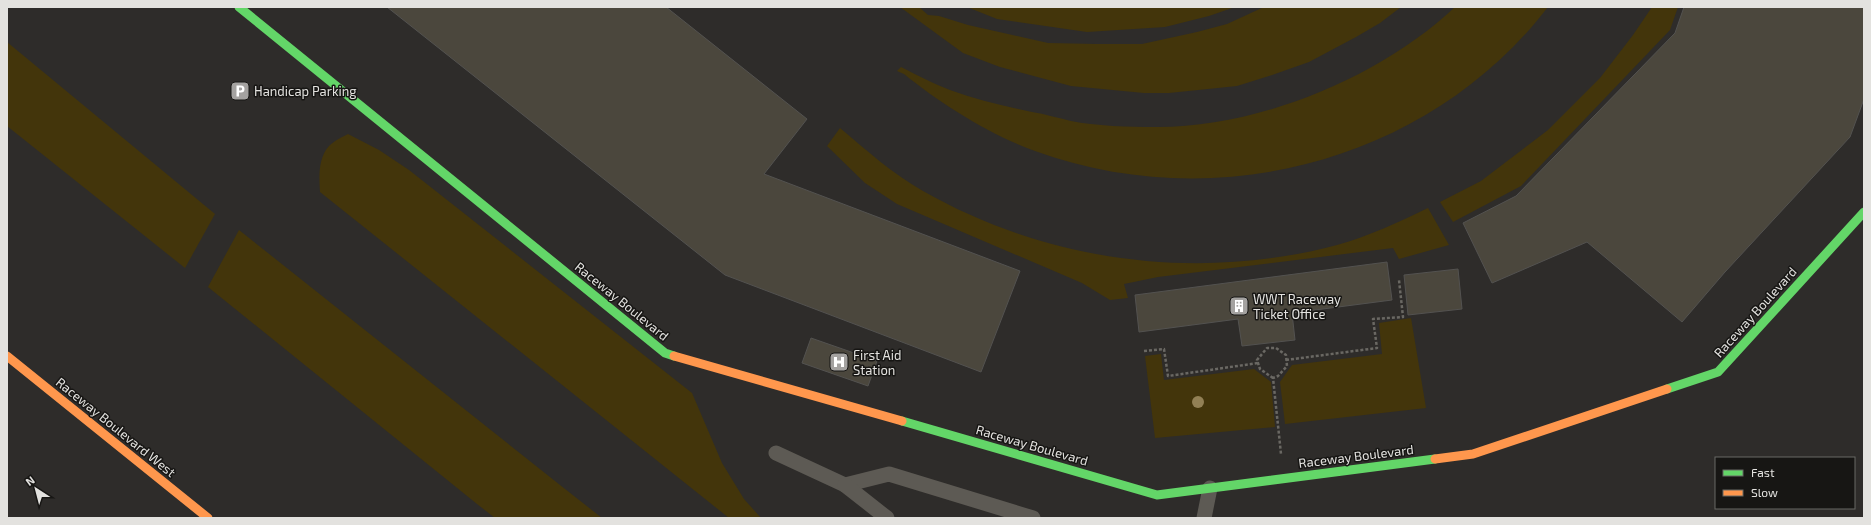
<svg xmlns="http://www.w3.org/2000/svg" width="1871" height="525" font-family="'Exo 2',sans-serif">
<rect width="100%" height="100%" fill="#2e2c2a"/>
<!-- green -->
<g fill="#43350b">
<path d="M900,7h19l9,8 11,1 29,9 80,18 48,1h46l55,-12 30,-8 37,-17h137l-21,16 -24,14 -47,25 -40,14 -32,10 -68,7h-25l-73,-7 -71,-19 -37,-14z"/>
<path d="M967,7h268l-26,9 -44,11 -78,5 -90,-13z"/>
<path d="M1455,7h93c-119,155 -332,210 -513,144 -45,-16 -94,-47 -131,-77l-7,-3 4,-4c16,8 33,17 49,23 27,10 55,16 82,22 13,2 26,6 39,9 24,5 59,6 84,6 103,1 226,-50 300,-120z"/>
<path d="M1652,7h26l-8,23 -149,156 -68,36 -13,-20 41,-21 67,-51 52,-52 33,-43z"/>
<path d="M7,42l208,172 -30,54 -178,-142z"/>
<path d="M840,128c26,22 53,46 83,63 125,71 275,91 414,54 32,-9 62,-23 91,-37l21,37 -50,14 -6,-11 -235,29 -34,7 4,14 -18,2 -28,-17 -185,-79 -32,-21 -38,-37z"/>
<path d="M348,134l31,16 30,20 283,223 30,70 22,36 17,19h-32l-409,-326c-1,-15 -2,-34 9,-46 5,-5 13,-9 19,-12z"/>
<path d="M239,230l321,255 42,33h-107l-18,-14 -269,-217z"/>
<path d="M1411,318l15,90 -141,16 -5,-42 12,-17 90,-11 -3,-31z"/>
<path d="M1161,354l3,26 90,-11 17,13 4,45 -120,11 -10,-82z"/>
</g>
<!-- building -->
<g fill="#4b473d" stroke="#535250">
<path d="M387,7h279l141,112 -43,55 256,97 -39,101 -256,-97z"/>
<path d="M1684,7h180v92l-14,38 -125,135 -43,50 -95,-80 -95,41 -29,-60 53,-27 159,-163z"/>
<path d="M1387,262l5,38 -100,13 3,27 -53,6 -4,-27 -99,13 -4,-37z"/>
<path d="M1458,269l4,40 -54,6 -4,-40z"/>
<path d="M811,338l66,23 -9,25 -66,-23z"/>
</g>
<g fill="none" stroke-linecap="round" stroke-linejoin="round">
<!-- path -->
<g stroke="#6a6863" stroke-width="2.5" stroke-dasharray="3 2" stroke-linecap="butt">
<path d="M1144,351l20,-2 4,27 90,-13"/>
<path d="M1286,360l91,-12 -4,-29 30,-2 -4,-37"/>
<path d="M1273,378l-13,-9 -3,-9 10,-12h9l10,7 1,11 -9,10 -5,2 8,76"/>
</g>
<!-- lane -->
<g stroke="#5d5a54" stroke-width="15">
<path d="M776,453l69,32 44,-11 144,44"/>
<path d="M845,485l42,33"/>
<path d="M1204,518l6,-30"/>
</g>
<!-- fast -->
<g stroke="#63d668" stroke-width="9">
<path d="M239,7l426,346 9,3"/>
<path d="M1667,389l51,-17 146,-160"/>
<path d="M902,421l255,74 278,-36"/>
</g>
<!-- slow -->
<g stroke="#ff974d" stroke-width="9">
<path d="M7,356l201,162"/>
<path d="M674,356l228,65"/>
<path d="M1435,459l38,-5 194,-65"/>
</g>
</g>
<!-- trees -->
<circle fill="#928055" cx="1198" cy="402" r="6"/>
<!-- icons -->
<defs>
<g id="parking-square" transform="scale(1)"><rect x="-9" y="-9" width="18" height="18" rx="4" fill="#a4a2a0" stroke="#171614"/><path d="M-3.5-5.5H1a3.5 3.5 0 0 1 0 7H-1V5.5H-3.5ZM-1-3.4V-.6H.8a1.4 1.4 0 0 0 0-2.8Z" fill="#fff"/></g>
<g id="building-square" transform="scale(1)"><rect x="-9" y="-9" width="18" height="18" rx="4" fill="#a4a2a0" stroke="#171614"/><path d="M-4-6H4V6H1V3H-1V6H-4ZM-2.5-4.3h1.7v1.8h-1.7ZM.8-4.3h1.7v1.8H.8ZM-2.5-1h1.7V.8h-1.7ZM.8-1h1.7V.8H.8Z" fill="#fff"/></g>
<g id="hospital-square" transform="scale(1)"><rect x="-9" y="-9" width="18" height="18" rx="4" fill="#a4a2a0" stroke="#171614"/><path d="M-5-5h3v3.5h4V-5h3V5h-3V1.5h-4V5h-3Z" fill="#fff"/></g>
</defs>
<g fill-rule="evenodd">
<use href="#parking-square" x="240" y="91"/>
<use href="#building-square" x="1239" y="306"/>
<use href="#hospital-square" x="839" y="362"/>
</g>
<g text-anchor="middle" stroke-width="3" stroke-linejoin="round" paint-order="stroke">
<!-- poi labels -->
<g font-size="13" fill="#e3e2df" stroke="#171614" text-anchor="start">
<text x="254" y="96">Handicap Parking</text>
<text x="1253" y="304">WWT Raceway<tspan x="1253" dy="15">Ticket Office</tspan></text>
<text x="853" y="360">First Aid<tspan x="853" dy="15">Station</tspan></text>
</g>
<!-- street labels -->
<g font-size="13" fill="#e3e2df" stroke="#171614">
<text transform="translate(622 301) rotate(39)" y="5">Raceway Boulevard</text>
<text transform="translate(1755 312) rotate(-48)" y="5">Raceway Boulevard</text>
<text transform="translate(116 427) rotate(39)" y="5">Raceway Boulevard West</text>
<text transform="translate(1032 445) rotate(16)" y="5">Raceway Boulevard</text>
<text transform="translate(1356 456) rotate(-7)" y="5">Raceway Boulevard</text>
</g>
</g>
<!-- border -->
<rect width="1871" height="525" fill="none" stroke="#e3e2df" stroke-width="16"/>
<!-- legend -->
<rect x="1715" y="457" width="140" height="52" fill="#171614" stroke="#696865"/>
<rect x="1723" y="470" width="20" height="6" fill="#63d668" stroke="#696865"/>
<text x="1751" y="477" font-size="12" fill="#e3e2df">Fast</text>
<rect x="1723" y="490" width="20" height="6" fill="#ff974d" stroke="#696865"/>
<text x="1751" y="497" font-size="12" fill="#e3e2df">Slow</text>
<!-- north arrow -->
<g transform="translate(36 489) rotate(324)" stroke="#171614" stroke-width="3" paint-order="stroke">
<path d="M0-3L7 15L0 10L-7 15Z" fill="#e3e2df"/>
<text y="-6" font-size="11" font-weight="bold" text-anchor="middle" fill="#e3e2df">N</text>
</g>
</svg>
